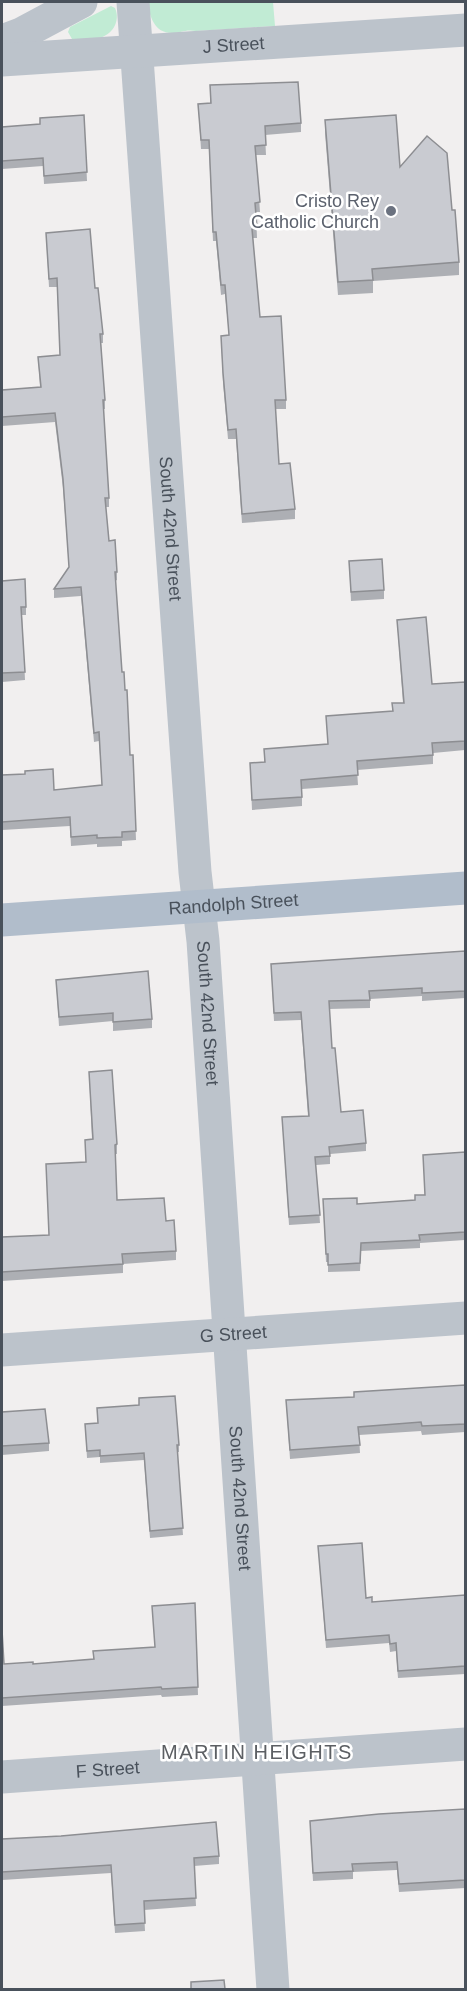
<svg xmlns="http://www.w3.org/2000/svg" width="467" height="1991" font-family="Arial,sans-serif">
<rect width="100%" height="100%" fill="#f1efef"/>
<!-- green -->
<g fill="#c1ebd4">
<path d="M147,2h126l2,24 -79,5c-11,-2 -15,2 -24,2 -18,0 -22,-17 -25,-31z"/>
<path d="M111,6l4,2c6,13 -3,28 -17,30 -8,2 -18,1 -26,1l-4,-7 2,-5z"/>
</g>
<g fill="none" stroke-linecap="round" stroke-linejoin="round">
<!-- minor -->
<g stroke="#bcc3cb" stroke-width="33">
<path id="s1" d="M133,2l62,870 8,69 70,1049"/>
<path d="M2,41l19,-7 60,-32"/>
<path id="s2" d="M2,60l464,-30"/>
<path id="s3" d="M2,1350l464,-32"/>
<path id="s4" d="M2,1777l464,-33"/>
</g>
<!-- major -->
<path stroke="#b1bdcb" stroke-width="33" id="s5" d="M2,920l464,-32"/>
</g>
<!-- wall -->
<g fill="#adafb4">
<path d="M210,85l91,38v9l-36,3 1,20h-10l4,57h-4l1,26h-4l7,79 26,83v9h-11l4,55 16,45v10l-53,4 -6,-84h-8l-5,-56 -2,-47 8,-1 -4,-41 -4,1 -5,-54h-3l-4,-92h-8l-3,-45 12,-1z"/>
<path d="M84,115l3,66 -43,3 -1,-18 -41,3v-42l38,-3z"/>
<path d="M325,120l75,47 52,43 7,52v13l-86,6v12l-35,2 -13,-162z"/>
<path d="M46,233l49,55 8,46v9h-2l4,57v9h-2l6,89v9h-3l3,34 8,31v8l-2,1 7,91 8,83h3l3,85 -14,1v5l-25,1v-3l-26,2 -1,-20 -68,4v-55l52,15 48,-5 -3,-44 -5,1 -13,-146 -27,2v-9l15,-22 -6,-79 -8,-66 -53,4v-36l38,-3 -2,-30 22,-2 -3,-68h-8z"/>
<path d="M349,561l35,29v9l-33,2z"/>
<path d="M2,581l24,26v8h-4l3,65 -23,2z"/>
<path d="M397,620l35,64 33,-2v68l-32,3v11l-76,6 1,15 -56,4v17l-50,4 -2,-47 14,-1v-13l64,-5 -2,-28 66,-5v-8h11z"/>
<path d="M465,951v47l-43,3v-5l-52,3v9l-41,1 3,39 9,64 25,31v8l-36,3v10l-14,1 4,58 -31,2 -7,-108 26,-1 -7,-96 -27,1 -3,-57z"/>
<path d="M56,980l96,39v9l-39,3v-10l-54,5z"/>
<path d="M89,1072l28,72v10h-2l2,46 49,21 10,30v9l-53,4v9l-121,8v-44l47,-2 37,-73 6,-23z"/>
<path d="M465,1152v88l-45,3v5l-59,3 -1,20 -32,1v-10h-2l-3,-63 34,5 58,-4 10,-5 -2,-40z"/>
<path d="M465,1385v47l-43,3 -1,-4 -62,4 1,18 -70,6 -4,-59 68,-3z"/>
<path d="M97,1408l82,37v7h-2l6,83 -33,3 -6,-78 -44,3v-6l-13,1 -2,-34 13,-1z"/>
<path d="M2,1412l47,31v8l-47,4z"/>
<path d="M318,1546l48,52 6,4 93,-7v79l-67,4 -2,-27 -6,1 -1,-9 -63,5z"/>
<path d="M195,1603l3,92 -36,2 -1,-2 -159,11v-76l2,34h29l60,-5v-8l61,-4z"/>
<path d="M465,1809v79l-66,4 -2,-22 -44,2v7l-40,2 -3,-52z"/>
<path d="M2,1839l217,17v8l-25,2 2,40 -52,4 1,21 -30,2 -4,-60 -109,7z"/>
</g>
<!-- building -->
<g fill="#c9cbd1" stroke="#8d8e92" stroke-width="1.5">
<path d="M298,82l3,41 -36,3 1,19 -11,1 5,56 -5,1 2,25 -5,1 8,88 21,-1 5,84h-11l4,64 11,-1 5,46 -53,5 -6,-85 -8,1 -5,-57 -2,-37 8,-1 -4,-50h-4l-5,-53h-3l-4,-92h-8l-3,-36 13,-1 -1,-18z"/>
<path d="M84,115l3,57 -43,4 -1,-18 -41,3v-34l38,-3v-6z"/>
<path d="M396,115l4,52 27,-31 20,17 5,57h3l4,52 -87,7 1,11 -35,2 -13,-162z"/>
<path d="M90,229l5,59h3l5,46h-3l5,66h-2l6,98h-4l4,43 6,-1 2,32h-2l7,100h2l1,18h2l3,65h3l3,76 -14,1v5l-25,1v-3l-26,2 -1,-20 -68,5v-47l23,-1v-3l28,-2 1,21 48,-5 -3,-53 -5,1 -13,-146 -27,2 15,-22 -6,-88 -8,-66 -53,4v-27l39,-3 -3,-30 22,-2 -3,-77 -8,1 -3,-46z"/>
<path d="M382,559l2,31 -33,2 -2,-31z"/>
<path d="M25,579l1,28h-5l4,65 -23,1v-92z"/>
<path d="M426,617l6,67 33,-2v59l-33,2 1,12 -76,6 1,14 -57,5 1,17 -50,3 -2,-37 15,-1 -1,-13 64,-5 -2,-28 67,-5 -1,-8h12l-7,-83z"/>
<path d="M465,951v40l-43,2v-5l-53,3 1,9 -41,1 3,47h3l6,64 22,-2 3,33 -37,4 1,9 -15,1 5,58 -31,2 -7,-100 27,-1 -8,-104 -27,1 -3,-49z"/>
<path d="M148,971l4,48 -39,3v-9l-54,4 -3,-37z"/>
<path d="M112,1070l5,74 -2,1 2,55 47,-2 2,23 8,-1 2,31 -54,3 1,10 -121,8v-35l47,-2 -3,-71 40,-2 -1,-22 8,-1 -4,-67z"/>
<path d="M465,1152v80l-46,3 1,5 -59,3 -1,20 -32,2v-11h-2l-3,-55 34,-1v6l58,-4v-5h10l-2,-40z"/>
<path d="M465,1385v39l-43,2 -1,-4 -63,5 2,18 -70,5 -4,-50 68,-3v-5z"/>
<path d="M175,1396l4,49h-2l6,83 -33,3 -6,-78 -44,3v-6l-13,1 -2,-27 13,-1 -1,-15 42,-3v-7z"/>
<path d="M45,1409l4,34 -47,3v-34z"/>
<path d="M362,1543l4,55 6,-1v5l93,-7v71l-67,5 -2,-28 -6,1 -1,-9 -63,5 -8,-94z"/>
<path d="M195,1603l3,84 -36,2 -1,-2 -159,11v-68l2,34 29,-2v2l61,-5 -1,-8 62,-4 -3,-41z"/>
<path d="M465,1809v71l-66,4 -2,-22 -45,2 1,7 -40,2 -3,-52 69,-7z"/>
<path d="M216,1822l3,34 -25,2 2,40 -52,3 1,22 -30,2 -4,-60 -109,7v-33l59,-3z"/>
<path d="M224,1980l1,9h-34v-7z"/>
</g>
<!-- markers -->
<circle fill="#6b7280" stroke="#fff" stroke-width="2" cx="391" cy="211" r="6"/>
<g text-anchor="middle" stroke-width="5" stroke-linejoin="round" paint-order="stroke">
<!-- street labels -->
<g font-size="18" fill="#49515b" stroke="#fff">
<text dy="6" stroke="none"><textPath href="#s2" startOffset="232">J Street</textPath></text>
<text dy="6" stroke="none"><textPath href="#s1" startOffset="528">South 42nd Street</textPath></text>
<text dy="6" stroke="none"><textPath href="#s5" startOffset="232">Randolph Street</textPath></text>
<text dy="6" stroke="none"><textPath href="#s1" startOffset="1014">South 42nd Street</textPath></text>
<text dy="6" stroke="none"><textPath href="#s3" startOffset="232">G Street</textPath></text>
<text dy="6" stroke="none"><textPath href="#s1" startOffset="1500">South 42nd Street</textPath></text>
<text dy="6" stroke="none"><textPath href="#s4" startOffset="106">F Street</textPath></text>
</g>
<!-- worship labels -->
<g font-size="18" fill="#5b616d" stroke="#fff" text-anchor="end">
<text x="379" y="207">Cristo Rey<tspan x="379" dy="21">Catholic Church</tspan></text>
</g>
<!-- neighbourhood labels -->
<g font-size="20" letter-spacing="1.5" fill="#5c5f63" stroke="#fff">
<text x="257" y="1759">MARTIN HEIGHTS</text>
</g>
</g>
<!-- border -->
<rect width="467" height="1991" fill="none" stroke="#49515b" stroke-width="6"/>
</svg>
